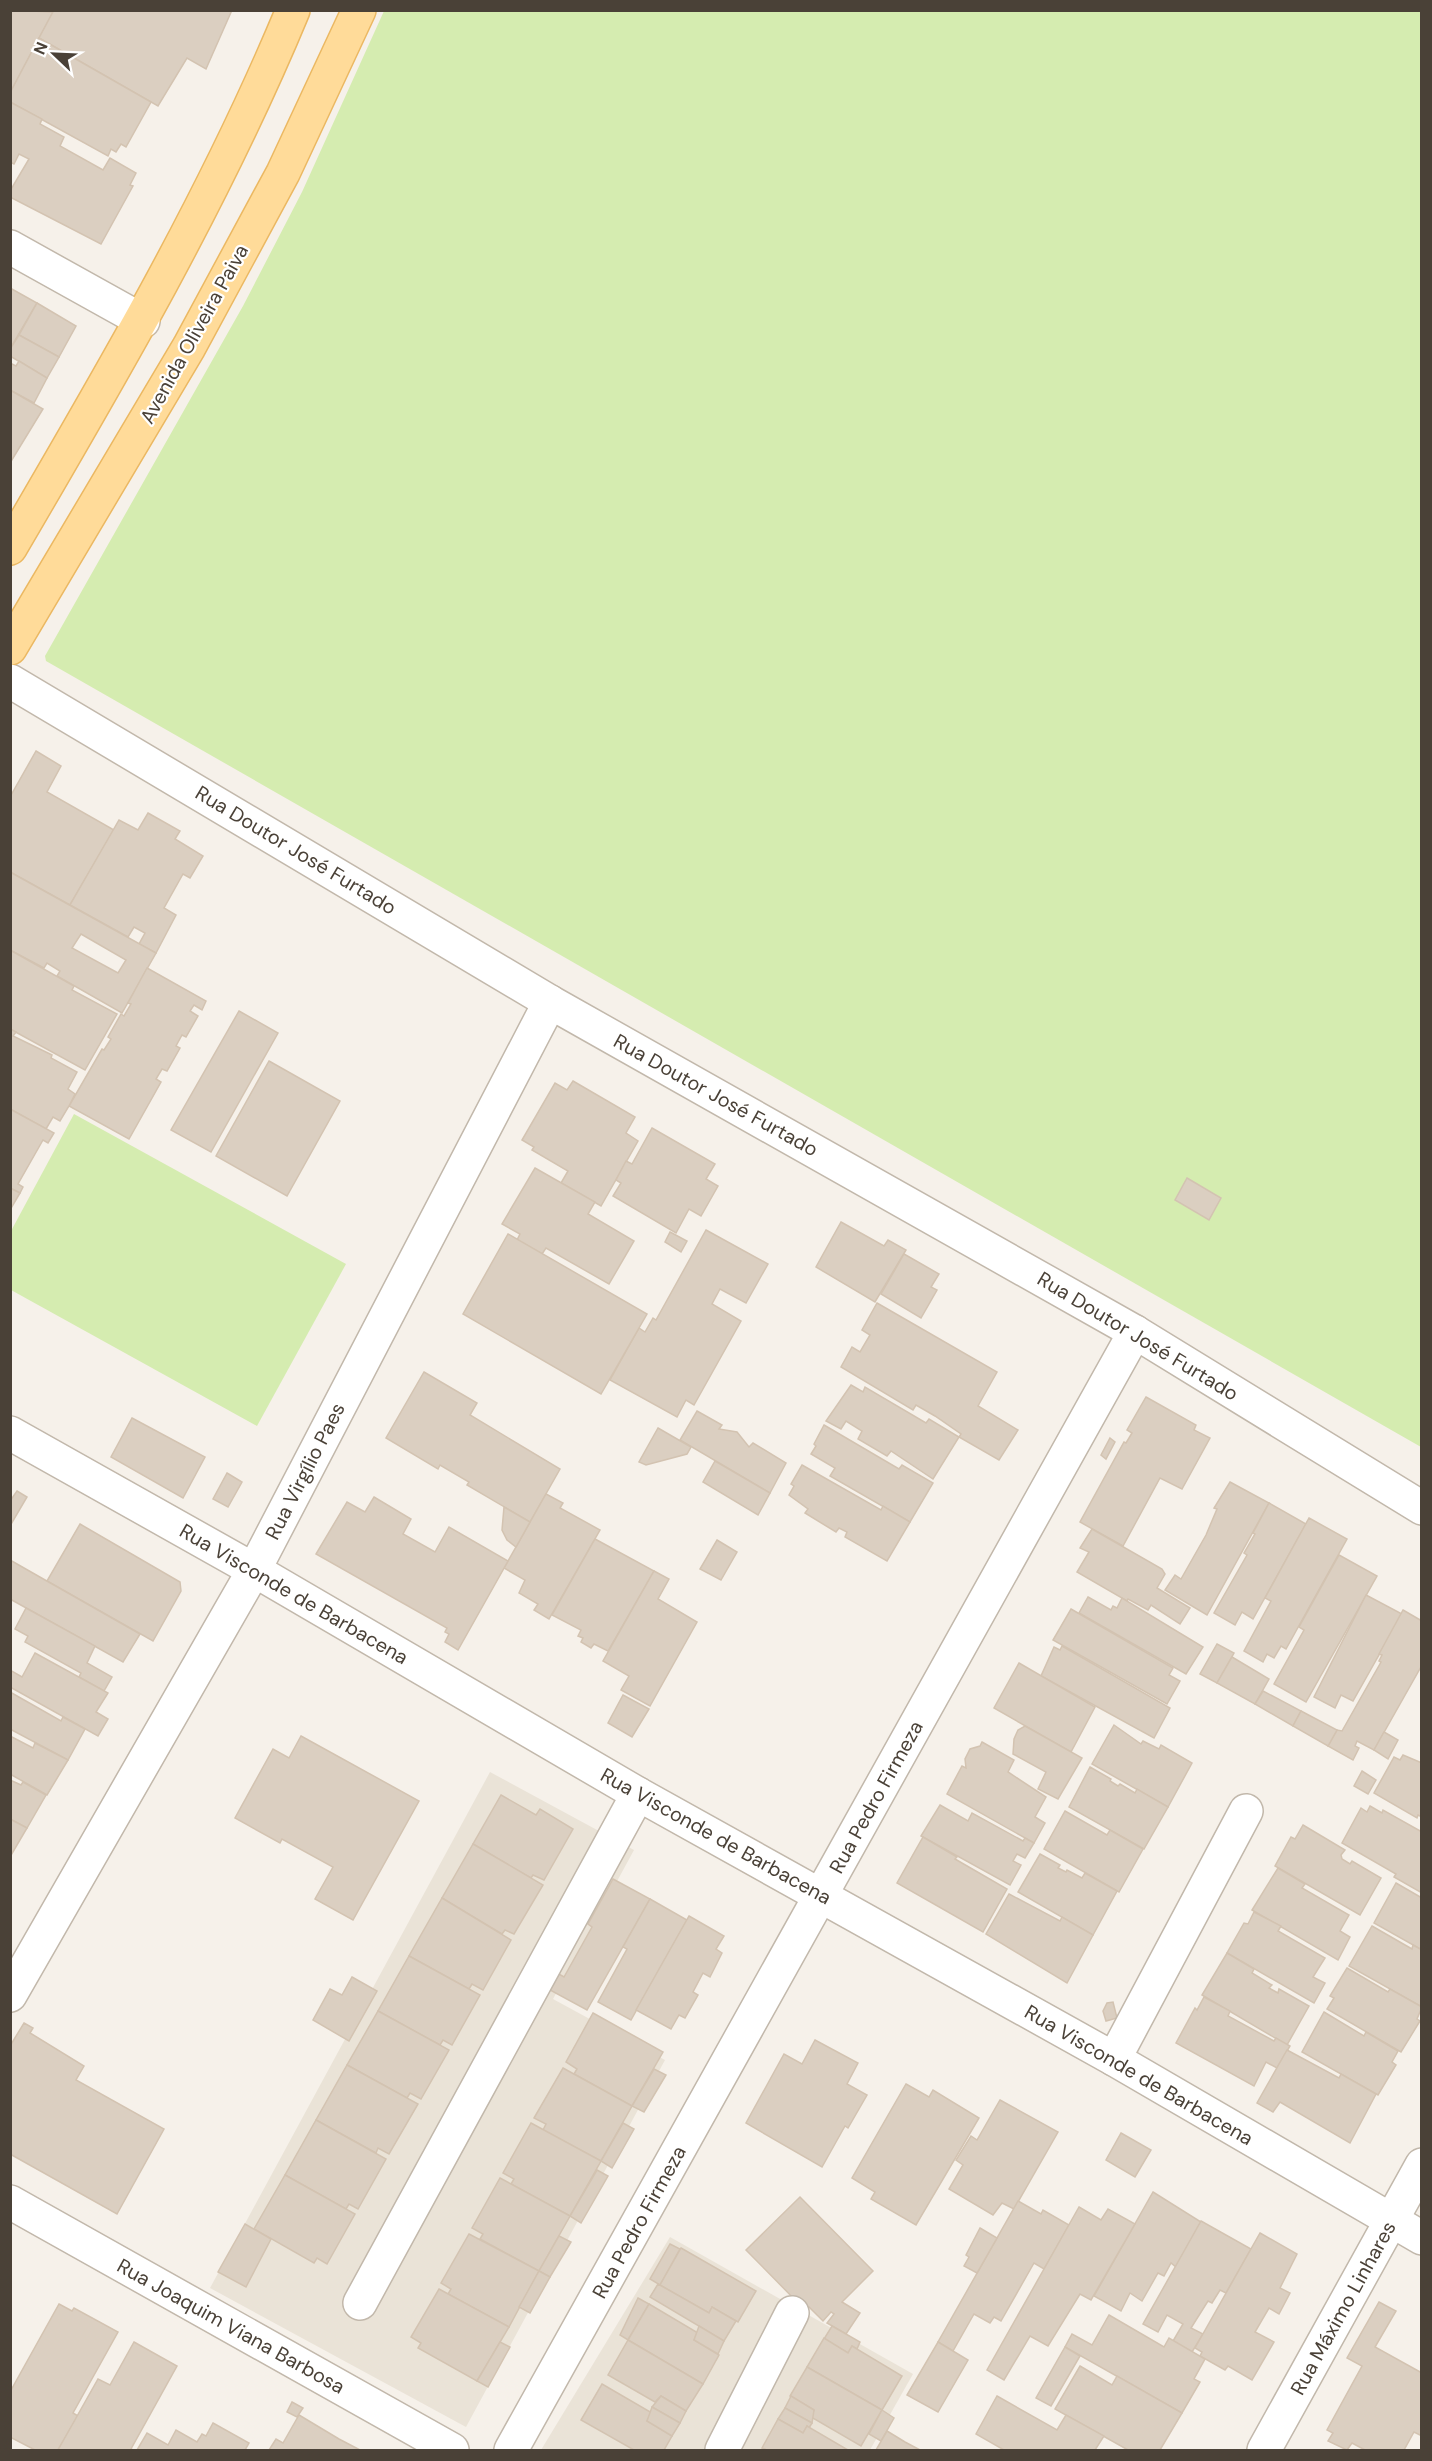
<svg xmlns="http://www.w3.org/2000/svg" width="1432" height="2461" font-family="'DM Sans',sans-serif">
<rect width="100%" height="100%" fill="#f6f1ea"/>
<!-- residential -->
<g fill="#eae3d7">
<path d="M490,1772l144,78 -81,149 112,61 -199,367 -256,-139z"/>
<path d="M670,2237l243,137 -43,76h-329z"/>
</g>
<!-- green -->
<g fill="#d5ecb0">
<path d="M384,11h1037v1436l-1375,-786 -1,-5 198,-350 59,-114z"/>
<path d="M74,1114l272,150 -89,162 -246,-136v-59z"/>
</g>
<!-- building -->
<g fill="#dbcfc1" stroke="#d3c3b1" stroke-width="1.5" fill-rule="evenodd">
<path d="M10,10l43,2 -43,81z"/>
<path d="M54,10h178l-26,59 -19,-11 -29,48 -119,-68z"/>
<path d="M39,38l112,64 -25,45 -5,-3 -5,8 -5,-3 -3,7 -98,-54v-9z"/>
<path d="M10,102l32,17 -2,5 24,13 -4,9 43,24 7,-12 26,15 -6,12 3,1 -32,58 -91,-47v-6l19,-32 -10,-5 -5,10 -4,-2z"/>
<path d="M10,288l27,15 -27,46z"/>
<path d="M37,303l39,23 -17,31 -40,-22z"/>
<path d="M19,335l40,22 -12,21 -37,-22v-7z"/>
<path d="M19,361l28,17 -13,25 -24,-13v-27l6,3z"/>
<path d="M10,390l33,19 -33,54z"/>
<path d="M36,751l25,15 -14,26 67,38 -44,75 -60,-33v-75z"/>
<path d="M148,813l32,18 -5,8 28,17 -13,22 -7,-4 -19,34 12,7 -20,38 -17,-9 6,-11 -11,-6 -6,10 -58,-32 49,-85 19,10z"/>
<path d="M10,872l146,81 -34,60 -65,-37 3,-5 -13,-8 -3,5 -34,-18zM81,934l45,26 -8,13 -46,-25z"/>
<path d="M10,950l64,36 -2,4 45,24 -32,56 -75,-41z"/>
<path d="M147,968l59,33 -4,9 -8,-5 -4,6 8,5 -12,21 -4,-2 -6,11 4,2 -13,23 -5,-2 -6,10 5,3 -32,57 -60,-33 33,-57 2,1 7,-11 -3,-2 13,-23 3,2 7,-12 -3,-1z"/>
<path d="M239,1011l39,22 -67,119 -40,-22z"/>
<path d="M10,1029l6,3 -3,4 39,19 -1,3 26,14 -9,17 7,5 -6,12 -9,15 -7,-4 -7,12 -36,-20z"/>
<path d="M269,1061l71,40 -53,95 -71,-40z"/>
<path d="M573,1081l62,36 -9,16 12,8 -37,65 -40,-23 7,-12 -36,-21 2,-3 -12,-7 33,-57 12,7z"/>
<path d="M10,1109l44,24 -6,10 -5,-3 -25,44 5,3 -3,6 -10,-5z"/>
<path d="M652,1128l63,36 -9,15 12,7 -17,30 -12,-7 -13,24 -63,-37 8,-13 -5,-3 10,-19 6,3z"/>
<path d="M535,1168l60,34 -7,12 46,27 -25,43 -63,-36 -4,6 -25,-14 3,-6 -18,-10z"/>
<path d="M1187,1178l34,20 -12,22 -34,-20z"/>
<path d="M10,1188l10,5 -10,17z"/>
<path d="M841,1222l43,24 4,-6 18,10 -31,52 -59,-35z"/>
<path d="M706,1230l62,34 -22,39 -26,-14 -8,15 29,17 -47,84 -8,-5 -9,17 -67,-37 29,-52 6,4 8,-14 3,2z"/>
<path d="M670,1232l17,9 -6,11 -16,-10z"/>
<path d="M508,1234l139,80 -46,80 -138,-80z"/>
<path d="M904,1254l35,20 -8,13 6,3 -16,28 -40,-24z"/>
<path d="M877,1303l120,69 -19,34 40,24 -19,30 -40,-23 2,-3 -26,-18 -19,-11 -3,5 -72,-43 11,-20 8,5 10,-17 -8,-5z"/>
<path d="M424,1372l53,31 -7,12 90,54 -30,53 -63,-37 2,-3 -29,-17 -2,4 -52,-31z"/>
<path d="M851,1385l12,7 2,-5 61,36 3,-4 30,18 -26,42 -42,-28 -4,5 -29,-17 4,-8 -16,-10 -5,8 -15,-8z"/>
<path d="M1146,1397l50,28 -2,5 16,8 -28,51 -22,-11 -37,68 -43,-24 44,-80 2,1 6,-10 -5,-3z"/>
<path d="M697,1411l25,14 -3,4 18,3 12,15 4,-4 33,20 -16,30 -90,-53z"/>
<path d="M132,1418l73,39 -22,41 -72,-41z"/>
<path d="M824,1425l75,44 3,-4 31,18 -23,39 -80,-46 5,-8 -24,-14 5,-8 -2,-2z"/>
<path d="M658,1428l33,19 -4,7 -41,11 -7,-3z"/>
<path d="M1110,1438l5,4 -9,17 -5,-4z"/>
<path d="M715,1461l55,32 -12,22 -55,-33z"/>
<path d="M802,1465l79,45 2,-4 27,16 -23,39 -42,-24 2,-5 -8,-4 -3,4 -31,-19 3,-4 -19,-14 5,-9 -3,-2z"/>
<path d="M227,1473l15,9 -14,25 -15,-8z"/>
<path d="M1230,1482l39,21 -62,112 -42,-25 10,-15 6,4 25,-44 11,-26 -3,-1z"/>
<path d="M17,1491l10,6 -17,29v-25z"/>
<path d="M546,1494l17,9 -3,5 40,22 -51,89 -15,-9 4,-6 -19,-11 6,-13 -21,-12z"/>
<path d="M374,1497l37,22 -8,15 32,18 14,-25 59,34 -50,89 -13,-8 4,-8 -4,-2 2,-4 -131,-74 31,-52 18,10z"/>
<path d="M1269,1503l37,21 -53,95 -11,-7 -7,13 -21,-12 33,-58 -3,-2 11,-19 -2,-1z"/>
<path d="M504,1507l26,15 -14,25 -9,-7 -5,-10z"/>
<path d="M1309,1518l38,21 -61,110 -5,-3 -7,12 -7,-4 -4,8 -19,-11 27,-50 -6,-3z"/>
<path d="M80,1524l100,58 1,9 -28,50 -106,-60z"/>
<path d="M1092,1529l70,40 3,5 -8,14 33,20 -10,16 -29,-19 -3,5 -20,-11 -1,2 -50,-29 12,-20 -9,-4z"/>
<path d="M595,1539l59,32 -46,80 -14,-7 -3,4 -10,-6 2,-4 -5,-2 3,-6 -29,-15z"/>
<path d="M717,1540l20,12 -16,28 -21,-11z"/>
<path d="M1339,1555l38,21 -71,126 -32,-18 30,-54 -5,-3z"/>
<path d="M10,1560l130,74 -17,28 -113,-63z"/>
<path d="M654,1571l15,8 -11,20 39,23 -47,84 -29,-16 8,-14 -26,-15z"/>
<path d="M1366,1595l36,19 -49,87 -12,-6 -6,13 -21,-11z"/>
<path d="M1088,1597l23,13 2,-4 4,2 5,-10 81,49 -17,27 -107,-61z"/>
<path d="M26,1608l69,38 -8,17 25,14 -8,14 -25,-14 2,-4 -56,-31 3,-6 -13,-7z"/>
<path d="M1071,1609l102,59 -4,7 11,6 -13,23 -114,-64z"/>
<path d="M1403,1610l19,11v44l-48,85 -17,-9 -2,5 4,2 -6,12 -25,-14 9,-16 5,1 39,-69 -2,-1 3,-6 -3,-1z"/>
<path d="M1217,1644l17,9 -17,30 -17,-9z"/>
<path d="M1062,1646l108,62 -16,30 -113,-62 13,-29 6,3z"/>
<path d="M35,1653l73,40 -12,19 12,7 -10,17 -88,-49v-17l12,7z"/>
<path d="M1232,1657l37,22 -14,25 -38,-21z"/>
<path d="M1019,1663l76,44 -24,45 -77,-44z"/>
<path d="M1263,1691l38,20 -8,15 -38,-22z"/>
<path d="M10,1692l51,29 2,-4 22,12 -17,31 -58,-31z"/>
<path d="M623,1695l26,14 -17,28 -24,-14z"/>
<path d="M1301,1711l36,19 -9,16 -35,-20z"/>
<path d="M1114,1725l27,19 2,-3 16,8 2,-4 31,18 -24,44 -76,-43z"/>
<path d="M1025,1726l57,32 -24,41 -20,-10 8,-17 -33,-18 1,-15 4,-9z"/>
<path d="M1384,1732l14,8 -10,19 -14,-9z"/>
<path d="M10,1736l23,12 2,-5 33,17 -21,35 -37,-21z"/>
<path d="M301,1736l118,65 -66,119 -38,-21 18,-32 -51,-28 -2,4 -45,-25 38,-69 16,9z"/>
<path d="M982,1742l32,18 -6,12 38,25 -11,20 10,6 -11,20 -87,-49 15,-28 4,2 -1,-9 5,-10 10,-3z"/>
<path d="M1403,1755l19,8v54l-4,-2 -1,3 -43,-25 20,-36 6,3z"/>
<path d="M1090,1767l21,12 -1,2 8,5 2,-2 15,9 2,-4 31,18 -24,42 -75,-42z"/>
<path d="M1362,1771l14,9 -8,14 -14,-8z"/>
<path d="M10,1780l11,5 2,-3 23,13 -19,33 -17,-9z"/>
<path d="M501,1795l35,20 4,-6 33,20 -29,51 -11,-5 -2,3 -58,-34z"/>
<path d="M940,1805l28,16 4,-8 51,28 2,-3 9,5 -9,15 -8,-4 -4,7 8,4 -11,20 -89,-49z"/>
<path d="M1370,1806l12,7 1,-3 39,22v61l-28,-16 2,-3 -54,-31 19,-35 6,4z"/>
<path d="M1065,1811l42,24 3,-5 33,19 -24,43 -75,-43z"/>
<path d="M10,1819l17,9 -17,29z"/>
<path d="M1303,1825l42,25 -4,5 1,4 8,5 2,-3 29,17 -21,37 -85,-49 16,-29 4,2z"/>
<path d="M923,1837l34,20 -2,2 52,30 -24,43 -86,-49z"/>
<path d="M473,1844l70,41 -29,49 -9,-4 -3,4 -60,-36z"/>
<path d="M1040,1854l20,11 -2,3 8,4 1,-2 15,8 3,-5 32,18 -24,44 -75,-43z"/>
<path d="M1278,1868l27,16 -3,4 47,27 -9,16 10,6 -12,23 -86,-50z"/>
<path d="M613,1879l37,20 -63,111 -37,-20 9,-16 5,3 28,-50 -4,-3z"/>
<path d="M1396,1883l26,15v52l-48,-27z"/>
<path d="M1009,1894l51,27 2,-4 31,18 -26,48 -81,-49z"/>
<path d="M442,1898l69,42 -28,50 -11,-6 -3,5 -60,-33z"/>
<path d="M650,1899l37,21 -56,100 -33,-18 29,-53 -4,-2z"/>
<path d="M1254,1912l27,14 -3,5 47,27 -12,19 12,6 -11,20 -87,-50 17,-30 4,1z"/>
<path d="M689,1916l35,20 -8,13 6,4 -12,24 -7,-4 -10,19 5,3 -13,23 -6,-3 -8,14 -35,-19z"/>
<path d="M1372,1926l40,23 1,-4 9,5v57l-73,-41z"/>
<path d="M1227,1953l27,16 -2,4 20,12 -3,3 9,5 1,-4 30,17 -22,39 -85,-50z"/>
<path d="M409,1956l71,39 -28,50 -9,-5 -3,5 -62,-34z"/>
<path d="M1347,1968l41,24 2,-3 32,18 -5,12 3,2 -19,31 -74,-43 7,-11 -4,-2z"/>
<path d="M352,1977l25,14 -28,50 -36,-21 17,-31 12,6z"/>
<path d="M1204,1997l26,14 -2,5 46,25 2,-3 14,8 -13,22 -11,-6 -12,24 -78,-43 19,-35 2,2z"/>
<path d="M1113,2002l4,16 -11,3 -3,-10 4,-8z"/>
<path d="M378,2011l71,39 -28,49 -11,-6 -3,5 -60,-33z"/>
<path d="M1324,2012l40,24 2,-4 32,19 -6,11 4,3 -18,30 -76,-43z"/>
<path d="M593,2013l70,39 -31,54 -58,-32 3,-5 -11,-7z"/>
<path d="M24,2023l9,5 -3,5 54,33 -8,14 88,49 -47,85 -107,-60v-108z"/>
<path d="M815,2040l43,23 -11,21 20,11 -19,33 -3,-2 -23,41 -76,-44 38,-69 18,10z"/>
<path d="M1287,2050l52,28 2,-4 35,20 -26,49 -70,-41 -7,10 -16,-9z"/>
<path d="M347,2065l71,39 -29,50 -11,-6 -2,5 -60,-33z"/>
<path d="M563,2068l69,38 -31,55 -58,-31 3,-6 -12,-6z"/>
<path d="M654,2069l12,6 -22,37 -12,-6z"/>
<path d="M906,2084l23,13 4,-7 46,28 -63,107 -45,-26 4,-7 -23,-14z"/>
<path d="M1000,2100l58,32 -44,77 -12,-6 -9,12 -44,-26 14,-24 -7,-5 15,-24 6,4z"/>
<path d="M316,2120l70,39 -28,50 -9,-5 -3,5 -61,-34z"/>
<path d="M531,2123l70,38 -31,55 -59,-32 3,-5 -11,-6z"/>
<path d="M623,2123l11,6 -22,39 -11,-7z"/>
<path d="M1121,2133l30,17 -16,27 -29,-17z"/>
<path d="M597,2170l11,6 -27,47 -11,-7z"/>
<path d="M285,2175l70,39 -28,50 -10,-6 -3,5 -60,-34z"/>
<path d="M500,2178l70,38 -31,55 -59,-32 3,-5 -11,-6z"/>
<path d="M1153,2192l48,30 -25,45 -5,-4 -7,13 -6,-3 -16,28 -12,-8 -9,18 -27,-15z"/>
<path d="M800,2197l73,74 -31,31 18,11 -14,21 -19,-11 7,-9 -3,-2 -8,9 -14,-14 -4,3 -59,-60z"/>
<path d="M1018,2201l23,13 2,-4 26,15 -25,44 -10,-6 -33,58 -7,-4 -4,6 -16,-9 -21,37 -15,-9z"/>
<path d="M1079,2207l22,13 7,-11 27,15 -44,76 -11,-6 -32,52 -18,-10 -26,44 -17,-10z"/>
<path d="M1201,2221l50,28 -25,44 -6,-3 -8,13 -4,-2 -17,27 12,6 -11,18 -19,-11 10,-17 -16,-9 -9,17 -15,-8z"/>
<path d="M245,2224l26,15 -25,48 -28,-15z"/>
<path d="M980,2228l17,10 -20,35 -13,-7 5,-9 -3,-2z"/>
<path d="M1260,2233l37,21 -17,34 10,5 -11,21 -10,-6 -14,24 19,10 -22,38 -24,-14 -3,4 -25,-14 2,-4 -7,-4z"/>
<path d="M469,2234l70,37 -30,56 -61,-33 3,-5 -10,-6z"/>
<path d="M559,2236l12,6 -21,35 -11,-6z"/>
<path d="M670,2244l10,5 -20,36 -10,-6z"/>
<path d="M681,2248l75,43 -18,31 -26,-15 -3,6 -49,-28z"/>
<path d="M539,2271l11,6 -20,36 -11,-6z"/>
<path d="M658,2284l51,29 3,-6 24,14 -12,20 -74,-44z"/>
<path d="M439,2289l70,38 -32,54 -59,-33 3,-5 -10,-6z"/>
<path d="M638,2298l11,6 -21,36 -8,-5z"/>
<path d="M1379,2302l17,9 -21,36 47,26v63l-8,-4 -10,18h-39l-13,-7 -5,7 -19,-9 5,-8 -6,-3 35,-64 -15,-8z"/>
<path d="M59,2304l13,7 2,-3 44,24 -45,81 5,3 -20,34h-23l-25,-13v-45z"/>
<path d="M649,2304l49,29 -4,7 25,15 -16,29 -75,-44z"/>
<path d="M1109,2315l55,32 5,-9 36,21 -11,20 6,3 -18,31 -117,-66 7,-13 20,11z"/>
<path d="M699,2326l25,15 -6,13 -24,-14z"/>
<path d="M832,2326l28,16 -3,7 -5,-3 -4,7 -24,-14z"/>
<path d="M824,2338l24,15 4,-7 50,30 -20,34 -75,-43z"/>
<path d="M628,2340l75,44 -17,27 -25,-15 -6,6 -47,-27z"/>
<path d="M134,2342l43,24 -46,83 2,1h-75l40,-71 12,6z"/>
<path d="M500,2342l10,5 -22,40 -11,-6z"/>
<path d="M938,2342l30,18 -30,52 -31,-17z"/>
<path d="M1065,2347l15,9 -29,50 -15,-8z"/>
<path d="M1080,2366l32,19 5,-9 65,37 -22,37h-32l-73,-41z"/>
<path d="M807,2367l75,43 -21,36 -50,-29 3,-7 -24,-14z"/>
<path d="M602,2384l50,29 -5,8 25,15 -8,14h-30l-53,-30z"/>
<path d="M661,2396l25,15 -6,12 -28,-16z"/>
<path d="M791,2396l23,14 -2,13 -27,-15z"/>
<path d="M997,2396l60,34 9,-15 38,21 -9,14h-91l-28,-16z"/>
<path d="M292,2402l11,6 -6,9 -10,-5z"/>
<path d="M652,2407l28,16 -8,13 -25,-15z"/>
<path d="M785,2408l27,15 -3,5 -2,-2 -4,7 -25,-14z"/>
<path d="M882,2410l12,8 -13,23 -12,-7z"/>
<path d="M299,2415l40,24 21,11h-91l7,-11 7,4z"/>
<path d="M778,2419l25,14 4,-7 41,24h-81l-5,-2z"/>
<path d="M213,2423l36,20 -4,7h-108l10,-17 21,12 8,-15 21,12 5,-8 4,2z"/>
<path d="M887,2431l18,11 15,8h-44z"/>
</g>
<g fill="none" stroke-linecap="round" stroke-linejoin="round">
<!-- minor casing -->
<g stroke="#c2b8ab" stroke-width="36">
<g id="minor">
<path d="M10,247l133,74"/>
<path d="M10,681l540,321 585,330 287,176"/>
<path d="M10,1433l244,137 384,224 476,265 308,179"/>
<path d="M10,1995l244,-425 296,-568"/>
<path d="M1114,2059l132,-248"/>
<path d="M10,2202l442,248"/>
<path d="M360,2303l278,-509"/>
<path d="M511,2450l624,-1118"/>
<path d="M722,2450l70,-137"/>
<path d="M1264,2450l158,-285"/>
</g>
</g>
<!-- major casing -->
<g stroke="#ebb862" stroke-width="36">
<g id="major">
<path d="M10,548c103,-176 205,-350 283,-538"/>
<path d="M10,648l179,-301 94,-174 76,-163"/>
</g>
</g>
<!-- minor -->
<use href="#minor" stroke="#fff" stroke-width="33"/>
<!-- major -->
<use href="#major" stroke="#ffdb99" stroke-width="33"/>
</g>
<g text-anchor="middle" stroke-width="4.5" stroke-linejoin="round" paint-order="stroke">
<!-- street labels -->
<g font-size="20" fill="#4a4137" stroke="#fff">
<text transform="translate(194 334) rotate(-61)" y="7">Avenida Oliveira Paiva</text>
<text transform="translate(296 850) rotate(31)" y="7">Rua Doutor José Furtado</text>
<text transform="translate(716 1095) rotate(29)" y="7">Rua Doutor José Furtado</text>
<text transform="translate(1138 1336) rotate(31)" y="7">Rua Doutor José Furtado</text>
<text transform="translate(305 1471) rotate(-63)" y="7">Rua Virgílio Paes</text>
<text transform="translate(294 1594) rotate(30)" y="7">Rua Visconde de Barbacena</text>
<text transform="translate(876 1797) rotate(-61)" y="7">Rua Pedro Firmeza</text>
<text transform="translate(716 1836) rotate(29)" y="7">Rua Visconde de Barbacena</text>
<text transform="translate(1139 2075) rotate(30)" y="7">Rua Visconde de Barbacena</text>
<text transform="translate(639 2222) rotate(-61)" y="7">Rua Pedro Firmeza</text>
<text transform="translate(1343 2308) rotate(-61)" y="7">Rua Máximo Linhares</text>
<text transform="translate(231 2326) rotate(29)" y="7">Rua Joaquim Viana Barbosa</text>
</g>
</g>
<!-- border -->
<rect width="1432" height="2461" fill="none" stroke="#4a4137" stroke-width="24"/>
<!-- north arrow -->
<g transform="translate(54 54) rotate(293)" stroke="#ffffff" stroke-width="4.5" paint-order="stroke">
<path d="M0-4.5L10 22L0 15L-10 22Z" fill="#4a4137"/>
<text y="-9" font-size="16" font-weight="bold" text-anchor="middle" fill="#4a4137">N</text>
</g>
</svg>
